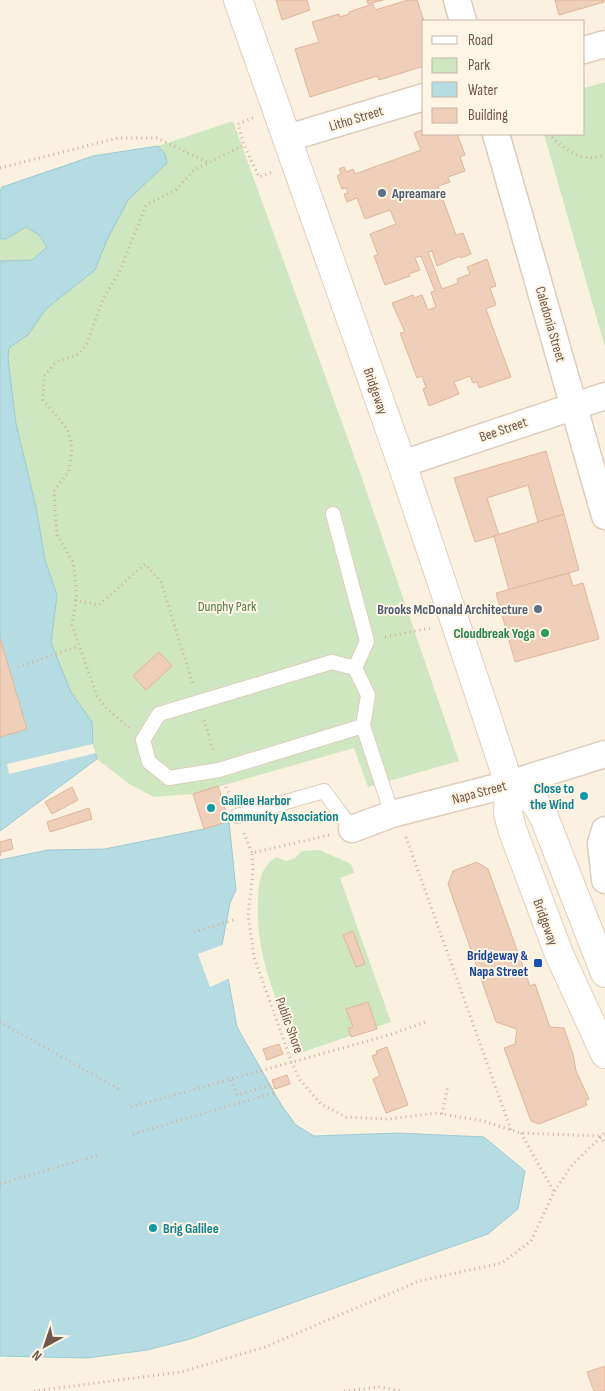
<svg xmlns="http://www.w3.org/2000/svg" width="605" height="1391" font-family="'Sofia Sans Condensed',sans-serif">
<rect width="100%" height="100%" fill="#fbf1e0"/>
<!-- green -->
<g fill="#cfe7c0">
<path d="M605,82v265l-61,-213h40v-46z"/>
<path d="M233,121l129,357 97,283 -91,26 -14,-39 -161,46 -39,3 -25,-13 -32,-25 -97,72v-528l66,-65 -66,55v-102l2,-4 91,-31 65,-10z"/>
<path d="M320,850l31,14 3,9 -14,5 51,144 -88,30 -6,-2c-20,-48 -42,-95 -39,-149 1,-18 1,-32 18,-44l10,4 9,-3 7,-7z"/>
</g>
<!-- water -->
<g fill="#b6dce3" stroke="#9ccbd4">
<path d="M158,146l7,8 2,9 -39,37 -21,40 -12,30 -49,39 -18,26 -19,13 -1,10 8,66 20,83 9,53 12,35 -6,48 20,49 21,30 1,22 4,15 -97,72v-570l32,-1 15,-13 -8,-12 -13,-8 -20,12h-6v-48l2,-4 91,-31z"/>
<path d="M229,821l7,69 -6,13 -8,42 15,82 45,79 14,19 18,11 84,-3 86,4 41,34 -7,38 -30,25 -298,105 -43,11 -60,8 -87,-2v-496l48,-10 57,-1 99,-20z"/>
</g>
<!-- pier -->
<g fill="#fbf1e0">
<path d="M93,744l3,9 -87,21 -2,-10z"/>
<path d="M225,944l5,34 -20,9 -12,-33z"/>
</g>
<!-- building -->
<g fill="#efcfb9" stroke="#e1b69a">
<path d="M276,0h31l3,10 -28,10z"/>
<path d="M367,0h16l-15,4z"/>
<path d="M408,0h9l7,21v45l-45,14 -2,-4 -67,21 -15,-48 24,-7 -7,-20 27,-8 1,3 9,-3v-2l24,-8 2,6z"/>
<path d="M555,0h49v2l-45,13z"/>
<path d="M424,129v5h33l8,21 -5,2 5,14 -17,6 2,5 -12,4 18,49 7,-2 8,21 -10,4 -1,-2 -23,10 -5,-15 -4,1 14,37 16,-6 -1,-4 13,-5 -3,-7 20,-8 9,27 -6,2 6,17 -10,4 25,68 -32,11 -2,-6 -4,1 -3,-7 -16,6 5,12 -30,12 -6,-17 3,-1 -4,-12 -5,2 -17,-45 5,-1 -13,-29 21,-8 1,3 8,-3 6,15 8,-3 -5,-15 4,-1 -14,-35 -6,2 5,12 -11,4 1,2 -25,9 -11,-29 4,-1 -8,-21 26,-10 -6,-14 -25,9 -8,-21 -10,4 -3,-8 4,-1 -2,-5 -4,1 -5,-13 4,-2 -2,-5 5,-2 2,5 7,-3 2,5 66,-24 -7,-17z"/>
<path d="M546,451l18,63 -26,8 -10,-37 -41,13 12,37 -24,7 -21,-64z"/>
<path d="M564,514l15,56 -70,20 -15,-54z"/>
<path d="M569,573l4,13 10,-3 16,56 -84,23 -19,-69z"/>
<path d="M0,638l27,91 -27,8z"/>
<path d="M159,652l13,14 -26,24 -13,-14z"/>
<path d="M218,786l11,35 -25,8 -11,-35z"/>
<path d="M72,787l6,13 -26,14 -7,-12z"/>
<path d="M89,808l3,11 -42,13 -3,-10z"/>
<path d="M11,839l2,10 -12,3 -1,4v-14z"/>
<path d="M477,862l11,7 42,117 5,-2 15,43 14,1 9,26 3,17 13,28 -4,2 2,4 -48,19 -8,-3 -27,-73 11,-4 2,-15 -21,-7 -48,-138 5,-13z"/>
<path d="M353,931l12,33 -9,3 -13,-32z"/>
<path d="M368,1002l9,27 -26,8 -3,-9 5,-1 -7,-18z"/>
<path d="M279,1044l4,10 -16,6 -4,-11z"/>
<path d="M387,1047l21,58 -22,8 -13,-34 7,-3 -8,-20 5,-2 -1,-3z"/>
<path d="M287,1075l3,9 -15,5 -3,-9z"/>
<path d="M605,1366v25h-11l-7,-19z"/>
</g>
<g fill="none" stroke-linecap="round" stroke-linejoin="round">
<!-- service casing -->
<g stroke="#decdbc" stroke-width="16">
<g id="service">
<path d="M333,514l34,127 -12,27"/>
<path d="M332,662l23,6 13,27 -5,31 -144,44 -50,8 -20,-16 -6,-22 16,-26z"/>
<path d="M363,726l29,88"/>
<path d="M237,816l87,-25 28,38"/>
</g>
</g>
<!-- minor casing -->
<g stroke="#decdbc" stroke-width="29">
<g id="minor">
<path d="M457,0l6,21"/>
<path d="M584,50l21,-6"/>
<path d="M496,134l109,382"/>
<path d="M288,138l136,-41"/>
<path d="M402,464l203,-68"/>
<path d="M352,829l40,-15 117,-30 96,-30"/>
<path d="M605,830l-4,13 4,37"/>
</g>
</g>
<!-- secondary casing -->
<g stroke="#e3cebb" stroke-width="30">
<g id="secondary">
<path d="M238,0l164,464 82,244 25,76 -1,29 4,16 47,125 46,100"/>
<path d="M509,784l26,18 9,15 61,156"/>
</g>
</g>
<!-- path -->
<g stroke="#d3b29c" stroke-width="3" stroke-dasharray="1 4" stroke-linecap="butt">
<path d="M253,118l-15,6 6,21 15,32 14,-5"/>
<path d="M548,134c17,15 33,30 57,21"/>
<path d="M0,168l118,-30h39l52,25"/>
<path d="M75,600l24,5 46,-41 16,18 32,103"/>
<path d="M385,637l45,-9"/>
<path d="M18,667l61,-21"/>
<path d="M204,720l10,32"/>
<path d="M129,728l-24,-21 -8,-11 -25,-71 5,-31 -4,-32 -16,-27 -3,-44 15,-20 3,-23 -4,-18 -25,-30 1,-24 12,-14 23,-8 8,-11 16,-44 16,-26 27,-68 30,-15 18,-20 50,-25"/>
<path d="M226,787l5,12"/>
<path d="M244,833l8,20"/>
<path d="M329,835l-77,18 1,18 -5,44 6,42 38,106 8,17 21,24 25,13 43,2 48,-6 46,8 38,12 78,3"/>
<path d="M406,837l105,293"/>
<path d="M194,932l43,-13"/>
<path d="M0,1022l119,67"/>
<path d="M131,1107l258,-72 36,-13"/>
<path d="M442,1114l6,-28"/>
<path d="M521,1133l33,59"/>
<path d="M133,1134l140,-41 -2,-8 -34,10 -6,-15"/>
<path d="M600,1136l5,8"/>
<path d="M0,1184l98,-29"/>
<path d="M34,1391l147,-19 84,-25 154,-66 83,-18 29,-22 23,-49 18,-27 33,-32"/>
<path d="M344,1391l35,-4 23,4"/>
</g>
<!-- service -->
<use href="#service" stroke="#fff" stroke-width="14"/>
<!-- minor -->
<use href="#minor" stroke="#fff" stroke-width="26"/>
<!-- secondary -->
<use href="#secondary" stroke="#fff" stroke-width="28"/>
</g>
<!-- markers -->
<g fill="#5c6f8a" stroke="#fef5e5" stroke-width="2">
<circle cx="382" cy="193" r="5"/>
<circle cx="538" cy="609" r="5"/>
</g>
<circle fill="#2e9e5b" stroke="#fef5e5" stroke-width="2" cx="545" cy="633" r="5"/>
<g fill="#0f9aa8" stroke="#fef5e5" stroke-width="2">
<circle cx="584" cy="796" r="5"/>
<circle cx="211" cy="808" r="5"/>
<circle cx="153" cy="1228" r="5"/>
</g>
<rect fill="#1a4fb4" stroke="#fef5e5" stroke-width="2" x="533" y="958" width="10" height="10" rx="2.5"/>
<g text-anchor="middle" stroke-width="4" stroke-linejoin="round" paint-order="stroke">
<!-- street labels -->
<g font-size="14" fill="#705749" stroke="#fef5e5">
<text transform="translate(356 118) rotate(-17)" y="5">Litho Street</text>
<text transform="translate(551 324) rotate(74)" y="5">Caledonia Street</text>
<text transform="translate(376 391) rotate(71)" y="5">Bridgeway</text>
<text transform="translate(503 429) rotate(-19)" y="5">Bee Street</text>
<text transform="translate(479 792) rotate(-15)" y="5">Napa Street</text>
<text transform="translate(546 922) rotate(70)" y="5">Bridgeway</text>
<text transform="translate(290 1025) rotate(70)" y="5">Public Shore</text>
</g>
<!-- service labels -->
<g font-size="14" font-weight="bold" fill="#4e5e75" stroke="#fef5e5" text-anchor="start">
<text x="392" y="198">Apreamare</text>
<text x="528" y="614" text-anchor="end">Brooks McDonald Architecture</text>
</g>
<!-- park labels -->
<g font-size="14" fill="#547b44" stroke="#fef5e5">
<text x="227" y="611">Dunphy Park</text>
</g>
<!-- leisure labels -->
<g font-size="14" font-weight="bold" fill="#27864d" stroke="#fef5e5" text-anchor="end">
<text x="535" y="638">Cloudbreak Yoga</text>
</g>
<!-- culture labels -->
<g font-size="14" font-weight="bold" fill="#0d838f" stroke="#fef5e5" text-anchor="start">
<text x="574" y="793" text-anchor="end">Close to<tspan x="574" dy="16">the Wind</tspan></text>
<text x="221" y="805">Galilee Harbor<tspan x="221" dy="16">Community Association</tspan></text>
<text x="163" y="1233">Brig Galilee</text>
</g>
<!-- transit labels -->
<g font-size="14" font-weight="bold" fill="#164399" stroke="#fef5e5" text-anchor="end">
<text x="528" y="960">Bridgeway &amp;<tspan x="528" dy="16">Napa Street</tspan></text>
</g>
</g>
<!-- legend -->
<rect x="422" y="20" width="162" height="115" fill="#fef5e5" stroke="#c5b6a7"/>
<rect x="432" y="36" width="25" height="8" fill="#ffffff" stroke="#c5b6a7"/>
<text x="468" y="45" font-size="15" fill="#705749">Road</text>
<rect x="432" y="58" width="25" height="15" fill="#cfe7c0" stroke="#c5b6a7"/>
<text x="468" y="70" font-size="15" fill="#705749">Park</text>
<rect x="432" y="82" width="25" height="15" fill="#b6dce3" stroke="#c5b6a7"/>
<text x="468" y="95" font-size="15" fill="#705749">Water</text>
<rect x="432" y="108" width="25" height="15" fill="#efcfb9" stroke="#c5b6a7"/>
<text x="468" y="120" font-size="15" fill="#705749">Building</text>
<!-- north arrow -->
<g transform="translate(45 1346) rotate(220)" stroke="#fef5e5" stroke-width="4" paint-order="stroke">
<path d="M0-4L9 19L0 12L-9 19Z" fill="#705749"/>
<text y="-8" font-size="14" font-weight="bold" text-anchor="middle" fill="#705749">N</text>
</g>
</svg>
